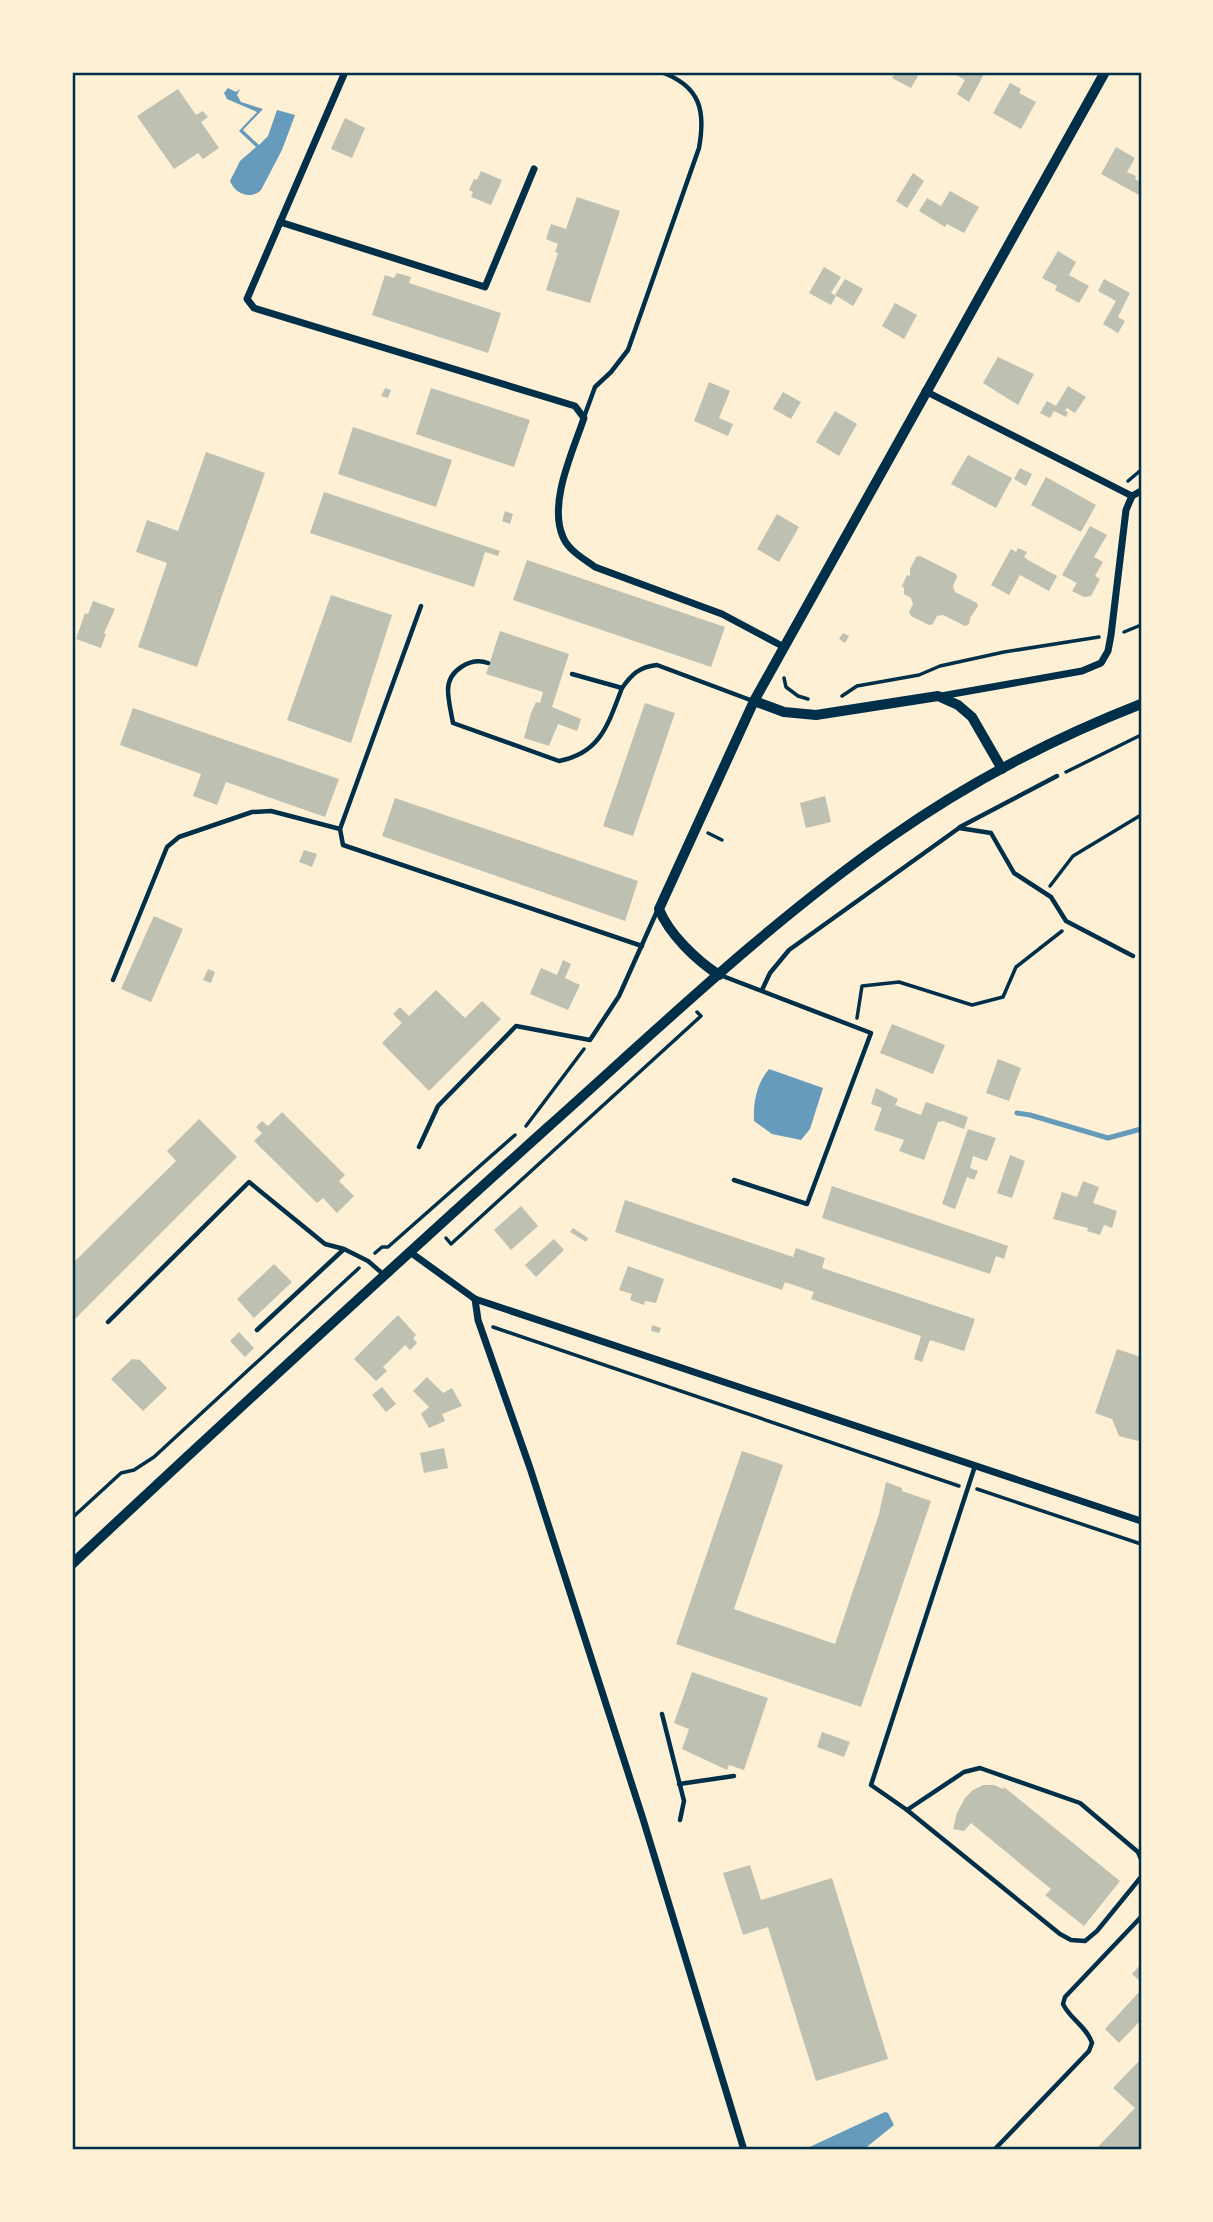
<svg xmlns="http://www.w3.org/2000/svg" width="1213" height="2222" font-family="'DejaVu Sans',sans-serif">
<rect width="100%" height="100%" fill="#fdf0d5"/>
<!-- water -->
<g fill="#669bbc">
<path d="M228,88l8,4 4,-3 -3,6 4,7 22,7 -20,21 16,15 9,-9 9,-26 18,5 -13,35 -21,40c-10,10 -26,4 -31,-9l10,-20 16,-14 -17,-16 18,-19 -30,-13 -3,-6z"/>
<path d="M769,1069l54,19 -13,41 -9,11 -29,-6 -18,-13c-1,-19 3,-38 15,-52z"/>
<path d="M885,2112l3,1 6,12 -31,25h-60z"/>
</g>
<g fill="none" stroke-linecap="round" stroke-linejoin="round">
<!-- stream -->
<path stroke="#669bbc" stroke-width="5" d="M1017,1113l13,2 78,23 33,-9"/>
</g>
<!-- building -->
<g fill="#bec0b2">
<path d="M896,72h22l-2,3 2,1 -7,12 -19,-10z"/>
<path d="M951,72h34l-16,30 -12,-8 8,-14z"/>
<path d="M1010,83l11,6 -2,4 17,9 -15,27 -28,-16z"/>
<path d="M178,89l18,26 7,-4 5,6 -7,5 18,26 -16,11 -5,-6 -24,16 -37,-53z"/>
<path d="M345,118l20,10 -13,30 -21,-9z"/>
<path d="M1116,147l19,11 -8,14 9,4 -1,3 6,4 -2,12 -38,-21z"/>
<path d="M481,171l21,9 -11,25 -20,-8 2,-5 -4,-2 5,-11 3,1z"/>
<path d="M913,173l11,8 -17,27 -11,-7z"/>
<path d="M950,191l29,16 -15,26 -17,-9 -2,3 -26,-16 8,-13 14,8z"/>
<path d="M577,197l43,14 -30,92 -44,-13 12,-37 -3,-1 3,-8 -12,-5 5,-15 15,5z"/>
<path d="M1058,251l18,11 -7,13 20,11 -10,17 -24,-13 2,-4 -15,-8z"/>
<path d="M824,267l17,10 -10,16 5,3 -5,9 -22,-12z"/>
<path d="M397,273l14,4 -2,6 92,30 -13,40 -116,-38 13,-40 9,3z"/>
<path d="M845,279l18,10 -10,17 -18,-11z"/>
<path d="M1104,279l26,14 -12,24 7,4 -7,12 -15,-9 13,-23 -18,-10z"/>
<path d="M895,303l22,12 -13,24 -22,-13z"/>
<path d="M998,357l36,17 -16,31 -35,-22z"/>
<path d="M709,382l21,9 -11,27 14,6 -5,12 -34,-15z"/>
<path d="M1068,386l18,11 -11,16 -8,-5 -2,3 3,1 -2,5 -12,-6 -4,7 -10,-5 7,-12 9,5z"/>
<path d="M385,388l6,2 -3,8 -7,-2z"/>
<path d="M431,388l99,32 -16,47 -98,-33z"/>
<path d="M783,392l18,10 -10,17 -18,-10z"/>
<path d="M835,411l22,13 -18,32 -23,-14z"/>
<path d="M353,427l99,33 -16,47 -98,-33z"/>
<path d="M206,452l59,21 -68,194 -59,-20 29,-84 -31,-11 11,-32 31,11z"/>
<path d="M968,455l44,23 -16,30 -45,-24z"/>
<path d="M1020,468l12,6 -6,12 -12,-7z"/>
<path d="M1046,477l50,28 -15,27 -50,-27z"/>
<path d="M324,492l176,59 -2,5 -13,-4 -11,35 -164,-54z"/>
<path d="M505,511l8,3 -3,10 -8,-3z"/>
<path d="M777,514l22,13 -20,35 -22,-13z"/>
<path d="M1090,526l17,9 -13,22 9,5 -8,14 5,3 -9,17 -7,1 -12,-6 5,-8 -15,-8z"/>
<path d="M1018,548l9,4 -3,5 4,3 29,16 -8,15 -29,-16 -11,20 -18,-10 20,-36 5,3z"/>
<path d="M920,556l36,18 1,3 -4,9 2,6 22,11 1,3 -8,12 -1,6 -4,2 -22,-11 -6,1 -4,8 -4,1 -18,-9 -2,-4 4,-8 -2,-6 -7,-4v-6l-2,-2 5,-11 3,1v-7l6,-12z"/>
<path d="M527,560l198,67 -14,40 -198,-67z"/>
<path d="M331,595l61,20 -41,128 -64,-23z"/>
<path d="M93,601l22,8 -11,24 2,1 -5,14 -25,-9 9,-26 3,1z"/>
<path d="M500,631l69,23 -17,53 29,12 -4,12 -19,-7 -9,22 -25,-8 7,-25 5,-11 4,1 3,-11 -57,-18z"/>
<path d="M843,633l6,3 -4,7 -6,-4z"/>
<path d="M645,703l30,10 -42,123 -30,-10z"/>
<path d="M133,708l206,71 -14,38 -99,-35 -9,23 -24,-9 8,-22 -81,-29z"/>
<path d="M825,796l6,26 -25,6 -6,-25z"/>
<path d="M395,798l243,83 -13,40 -243,-85z"/>
<path d="M304,850l13,4 -5,13 -13,-5z"/>
<path d="M154,916l29,13 -32,73 -30,-13z"/>
<path d="M563,960l8,4 -6,14 15,7 -12,25 -38,-16 11,-26 16,7z"/>
<path d="M208,969l7,3 -4,11 -8,-3z"/>
<path d="M436,990l29,28 17,-17 19,18 -72,72 -47,-48 20,-20 -9,-9 7,-7 9,9z"/>
<path d="M892,1024l53,21 -12,29 -53,-21z"/>
<path d="M998,1059l23,9 -12,33 -23,-8z"/>
<path d="M876,1088l22,11 -3,6 26,10 5,-13 42,15 -4,12 -21,-8 -5,1 -14,38 -25,-9 5,-11 -30,-10 8,-22 -11,-4z"/>
<path d="M282,1112l63,63 -6,6 15,15 -17,17 -14,-15 -6,5 -63,-62 8,-8 -6,-6 6,-6 6,5z"/>
<path d="M199,1119l38,38 -165,165v-58l104,-103 -9,-10z"/>
<path d="M968,1129l28,9 -9,23 -14,-5 -3,12 8,3 -4,9 -7,-3 -12,32 -13,-5z"/>
<path d="M1010,1155l15,6 -13,37 -15,-5z"/>
<path d="M1083,1181l16,6 -6,16 24,8 -5,17 -8,-3 -4,10 -13,-4 1,-3 -35,-9 9,-27 15,5z"/>
<path d="M832,1186l176,60 -4,13 -8,-3 -6,18 -168,-56z"/>
<path d="M625,1200l168,57 3,-9 29,10 -3,10 153,51 -11,32 -34,-11 -8,22 -8,-3 7,-23 -110,-37 3,-7 -29,-10 -3,8 -167,-58z"/>
<path d="M521,1206l17,20 -27,24 -17,-20z"/>
<path d="M573,1228l15,10 -2,4 -16,-10z"/>
<path d="M554,1239l10,11 -28,27 -11,-12z"/>
<path d="M274,1264l18,18 -38,36 -17,-19z"/>
<path d="M628,1266l36,13 -8,24 -11,-2 -1,4 -14,-5 2,-6 -13,-4z"/>
<path d="M398,1315l18,20 -3,3 4,5 -7,7 -5,-5 -22,22 4,4 -11,10 -22,-22z"/>
<path d="M652,1325l9,3 -2,5 -8,-2z"/>
<path d="M239,1332l15,16 -9,9 -15,-16z"/>
<path d="M1117,1349l24,8v76l-3,8 -19,-5 -7,-17 -17,-6z"/>
<path d="M132,1359l8,1 27,28 -24,23 -32,-32z"/>
<path d="M427,1377l16,16 9,-5 10,18 -20,8 3,7 -16,7 -8,-14 8,-7 -16,-16z"/>
<path d="M382,1387l14,17 -10,8 -14,-17z"/>
<path d="M444,1448l4,20 -24,5 -4,-20z"/>
<path d="M742,1451l41,14 -49,144 101,35 44,-130 7,-32 16,6v3l29,10 -70,206 -185,-63z"/>
<path d="M692,1672l76,26 -24,72 -15,-5 -2,5 -45,-21 7,-20 -15,-6z"/>
<path d="M822,1732l28,10 -6,15 -27,-10z"/>
<path d="M983,1785h11l9,4 1,-2 116,94 -36,45 -39,-31 6,-6 -80,-66 -7,8 -11,-2 4,-16 8,-15 8,-8z"/>
<path d="M750,1865l11,35 71,-22 56,181 -72,22 -48,-154 -25,8 -20,-62z"/>
<path d="M1141,1964v18l-9,-8z"/>
<path d="M1139,1992l2,2v26l-22,23 -14,-14z"/>
<path d="M1141,2059v91h-46l40,-42 -22,-20z"/>
</g>
<g fill="none" stroke-linecap="round" stroke-linejoin="round">
<!-- path -->
<g stroke="#003049" stroke-width="3.5">
<path d="M1128,481l13,-11"/>
<path d="M1124,632l17,-7"/>
<path d="M784,678l2,9 12,9 10,3"/>
<path d="M842,696l15,-10 62,-11 21,-9 64,-14 95,-15"/>
<path d="M1066,772l75,-37"/>
<path d="M708,833l14,7"/>
<path d="M1050,886l23,-30 68,-41"/>
<path d="M857,1018l5,-32 37,-4 73,23 31,-8 13,-30 46,-36"/>
<path d="M526,1126l58,-77"/>
<path d="M446,1238l5,6 250,-228 -4,-4"/>
<path d="M375,1253l7,-6h6l127,-112"/>
<path d="M493,1327l466,159"/>
<path d="M977,1489l164,55"/>
<path d="M72,1518l49,-45 13,-3 20,-13 205,-189"/>
</g>
<!-- service -->
<g stroke="#003049" stroke-width="4.5">
<path d="M584,417l11,-30 16,-15 17,-22 71,-202c7,-38 1,-62 -38,-76"/>
<path d="M421,606l-81,223 3,16 299,101"/>
<path d="M488,663c-17,-6 -40,7 -40,27 0,10 3,22 5,33l106,38c42,-8 49,-37 63,-73"/>
<path d="M572,674l50,14c10,-14 17,-21 35,-23l96,36"/>
<path d="M960,827l97,-51"/>
<path d="M720,975l151,58 -64,171 -73,-24"/>
<path d="M113,980l54,-133 12,-10 73,-25 19,-1 69,18"/>
<path d="M762,990l8,-17 19,-23 170,-122 32,5 23,40 37,24 15,24 67,35"/>
<path d="M419,1147l19,-41 78,-80 74,14 29,-44 39,-87"/>
<path d="M108,1322l141,-140 76,62 19,5 24,12 15,13"/>
<path d="M257,1330l86,-80"/>
<path d="M975,1466l-104,319 36,25 153,124 11,6 14,1 12,-10 44,-54"/>
<path d="M662,1714l22,87 -4,19"/>
<path d="M679,1784l55,-8"/>
<path d="M907,1810l57,-38 16,-4 100,35 58,49 3,7"/>
<path d="M994,2150l95,-99 3,-8c-5,-16 -22,-24 -29,-39l2,-7 76,-80"/>
</g>
<!-- minor -->
<g stroke="#003049" stroke-width="7">
<path d="M345,72l-98,227 7,9 321,98 9,12c-11,33 -36,85 -21,119 5,13 21,22 32,30l127,47 62,33"/>
<path d="M280,222l205,65 49,-118"/>
<path d="M925,391l207,105"/>
<path d="M941,696l141,-25 19,-8 7,-12 3,-16 15,-125 6,-14 9,-5"/>
<path d="M410,1252l65,47 666,222"/>
<path d="M475,1299l3,21 52,148 113,351 101,331"/>
</g>
<!-- tertiary -->
<g stroke="#003049" stroke-width="10">
<path d="M754,701l30,11 32,3 122,-19 20,9 14,12 30,52"/>
<path d="M719,975c-23,-15 -50,-41 -60,-66l95,-208 351,-629"/>
<path d="M72,1564c157,-147 315,-292 475,-436 112,-100 221,-205 344,-291 77,-54 163,-99 250,-133"/>
</g>
</g>
<!-- border -->
<rect width="1213" height="2222" fill="none" stroke="#fdf0d5" stroke-width="147"/>
<rect x="74" y="74" width="1066" height="2074" fill="none" stroke="#003049" stroke-width="2.5"/>
</svg>
